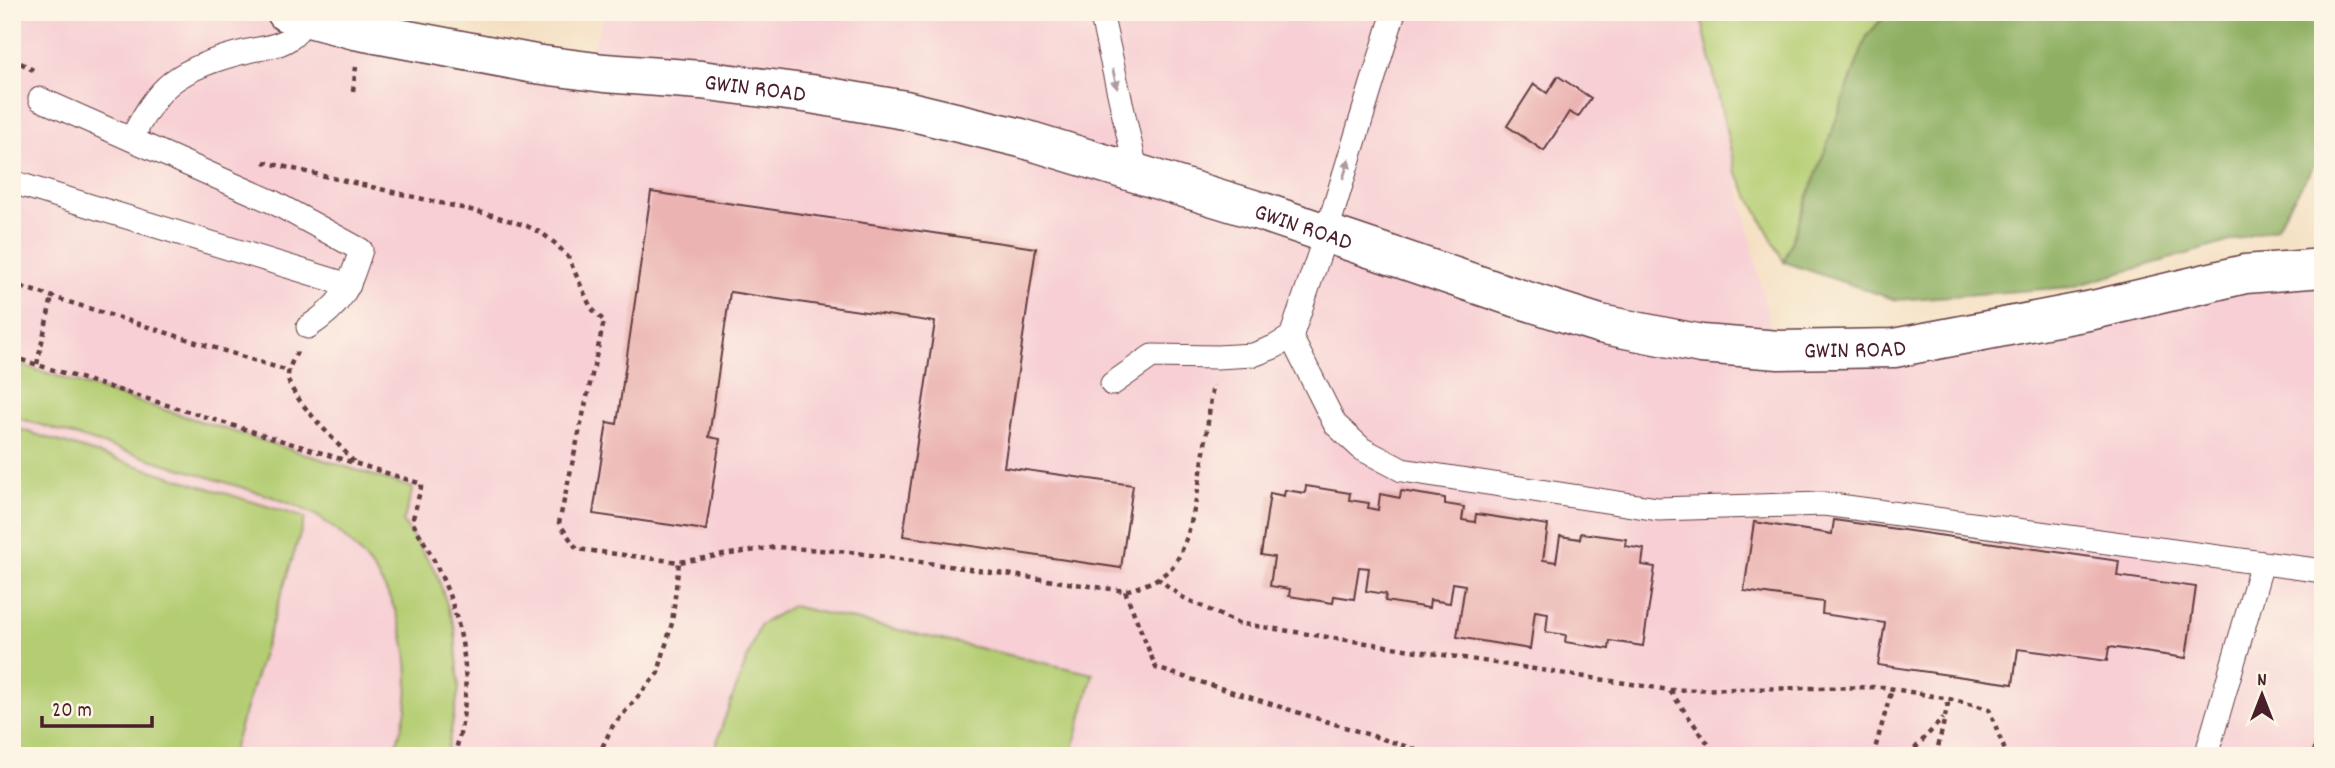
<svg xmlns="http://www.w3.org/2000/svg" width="2335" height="768" font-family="Dekko,sans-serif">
<rect width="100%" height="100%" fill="#fcf5e5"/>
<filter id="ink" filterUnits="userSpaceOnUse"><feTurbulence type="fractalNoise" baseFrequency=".0143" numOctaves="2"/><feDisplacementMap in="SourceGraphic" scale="14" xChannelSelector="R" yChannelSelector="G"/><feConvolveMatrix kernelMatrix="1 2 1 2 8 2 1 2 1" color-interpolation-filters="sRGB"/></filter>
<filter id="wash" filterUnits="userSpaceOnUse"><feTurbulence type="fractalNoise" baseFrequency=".00686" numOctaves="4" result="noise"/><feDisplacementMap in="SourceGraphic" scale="28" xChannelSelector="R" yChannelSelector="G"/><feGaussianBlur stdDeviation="1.57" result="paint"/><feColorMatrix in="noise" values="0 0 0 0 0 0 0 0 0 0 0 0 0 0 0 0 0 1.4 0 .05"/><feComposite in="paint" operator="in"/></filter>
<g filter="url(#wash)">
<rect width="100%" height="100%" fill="#f4dfc1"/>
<!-- built -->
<path fill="#f7cfd4" d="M12,12h228l124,33 215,38 27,-71h1094l78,350 424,-66 121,-11v471h-2311z"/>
<!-- green -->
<g fill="#b4cd72" stroke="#7f764e" stroke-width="2">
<path d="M1700,12h188l-21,24 -83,226 -49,-92z"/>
<path d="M12,362l401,126 -10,34 33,50 19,57 4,60 -13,67h-54c5,-15 12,-32 14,-47 10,-79 -21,-146 -86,-191 -13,-9 -30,-14 -44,-20l-264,-82z"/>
<path d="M12,427l293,91 -74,238h-219z"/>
<path d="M792,606l301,68 -22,82h-358l11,-36 36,-95z"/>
</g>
<!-- forest -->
<path fill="#8fb064" stroke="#6c6848" stroke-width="2" d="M1888,12h435v138l-47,78 -204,59 -176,13 -112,-38 83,-226z"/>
<g id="blocks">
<!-- building -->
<g fill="#ebb3b1">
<path d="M1558,76l33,22 -13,19 -9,-5 -25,39 -37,-25 27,-42 13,9z"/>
<path d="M651,192l385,56 -32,219 129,18 -12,83 -218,-32 32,-214 -205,-30 -21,145 11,2 -14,91 -113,-16 14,-92 10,2z"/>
<path d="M1306,486l44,7 -1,7 20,3 -1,5 10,2 2,-16 20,4 1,-7 44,7v6l19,3 -2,13 13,2 1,-8 72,11 -5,35 13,2 4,-26 20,3 1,-6 45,6 -1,7 19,3 -2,16 13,2 -12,79 -33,-5 -1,8 -44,-7 1,-7 -20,-3 2,-19 -13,-2 -5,38 -73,-12 8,-52 -12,-2 -3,20 -20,-3 -1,8 -44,-7 1,-7 -20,-3 3,-23 -10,-1 -5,32 -20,-3 -1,7 -44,-7 1,-7 -20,-3 4,-29 -13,-2 9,-62 14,3 1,-6 20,3z"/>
<path d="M1834,520l285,41 -2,15 79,11 -10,71 -77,-11 -2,14 -89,-12 -5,35 -135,-19 7,-42 -63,-9 1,-12 -79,-11 10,-69 78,12z"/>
<path d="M2315,743l8,2v11h-11z"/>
</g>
</g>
</g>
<g filter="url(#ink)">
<use href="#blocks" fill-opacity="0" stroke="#643c42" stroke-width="2"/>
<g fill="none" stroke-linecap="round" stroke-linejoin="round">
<!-- lane casing -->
<g stroke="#643c42" stroke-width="25">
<g id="lane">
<path d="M1103,12v10l34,152"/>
<path d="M40,99l233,103 88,48c-13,40 -18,54 -53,77"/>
<path d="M131,139c11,-20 22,-42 41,-57 21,-16 50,-25 76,-31 13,-3 29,-4 41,-12 8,-4 12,-14 14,-22"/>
<path d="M12,182l337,103"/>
<path d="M1291,337l44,87 27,25 40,21 256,39 166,-5 499,67"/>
<path d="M1112,384l40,-28 65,1 36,-2 21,-8 17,-10 35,-103 68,-222"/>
<path d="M2206,756l56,-193"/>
</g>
</g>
<!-- secondary casing -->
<g stroke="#643c42" stroke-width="41">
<g id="secondary">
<path id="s1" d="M286,12l69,18 180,34 69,9 97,7 110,14 94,16 116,28 242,74 245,83 92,29 101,20 78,6 115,-2 199,-38 152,-36 78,-6"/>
</g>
</g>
<!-- path -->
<g stroke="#643c42" stroke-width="4.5" stroke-dasharray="5 5" stroke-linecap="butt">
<path d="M12,58l21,12"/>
<path d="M353,91l3,-24"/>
<path d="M264,162l228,53 35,11 16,8 13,10 12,13 23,51 13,13 -45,202 18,26 102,13 96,-15 75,5 275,39c17,-5 34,-10 47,-24 26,-30 34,-140 41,-182"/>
<path d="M12,284l276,87"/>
<path d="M297,352c-4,8 -10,18 -9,27 3,19 52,66 66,83"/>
<path d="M12,357l410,127 -10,38c46,72 69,149 42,234"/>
<path d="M37,364l15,-67"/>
<path d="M1157,578l25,19 55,26 433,67 213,-3 66,12 40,10 18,47"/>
<path d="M1125,591l31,77 281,88"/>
<path d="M1670,691l47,65"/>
<path d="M598,756l14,-29 46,-54 14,-50 7,-61"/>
<path d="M1873,756l19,-67"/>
<path d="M1908,756l35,-38"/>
<path d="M1936,756l13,-57"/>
</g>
<!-- lane -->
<use href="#lane" stroke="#fff" stroke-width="23"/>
<!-- secondary -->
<use href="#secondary" stroke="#fff" stroke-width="38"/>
</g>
<!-- one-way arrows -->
<defs><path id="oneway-solid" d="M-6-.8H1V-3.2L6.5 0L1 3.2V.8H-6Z" transform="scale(1.75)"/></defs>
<g fill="#ae9aa0">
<use href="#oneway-solid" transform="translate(1115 79) rotate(77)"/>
<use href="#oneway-solid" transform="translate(1346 169) rotate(-73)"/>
</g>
</g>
<g text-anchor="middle" stroke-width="5" stroke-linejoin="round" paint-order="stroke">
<!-- street labels -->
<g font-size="24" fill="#4a1f2b" stroke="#fcf5e5">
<text dy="8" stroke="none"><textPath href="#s1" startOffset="476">GWIN ROAD</textPath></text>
<text dy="8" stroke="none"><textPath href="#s1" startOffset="1043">GWIN ROAD</textPath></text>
<text dy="8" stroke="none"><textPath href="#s1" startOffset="1612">GWIN ROAD</textPath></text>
</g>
</g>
<!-- margin -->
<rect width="2335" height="768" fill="none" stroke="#fcf5e5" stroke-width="42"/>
<!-- north arrow -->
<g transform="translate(2262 695)" stroke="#fcf5e5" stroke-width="5" paint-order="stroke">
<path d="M0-5L12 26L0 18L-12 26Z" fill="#4a1f2b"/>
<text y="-10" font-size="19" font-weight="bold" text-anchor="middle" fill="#4a1f2b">N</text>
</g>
<!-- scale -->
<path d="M42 716v10h110v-10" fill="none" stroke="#4a1f2b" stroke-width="3.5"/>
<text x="52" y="716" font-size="21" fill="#4a1f2b" stroke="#fcf5e5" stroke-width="5" paint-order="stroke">20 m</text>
</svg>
